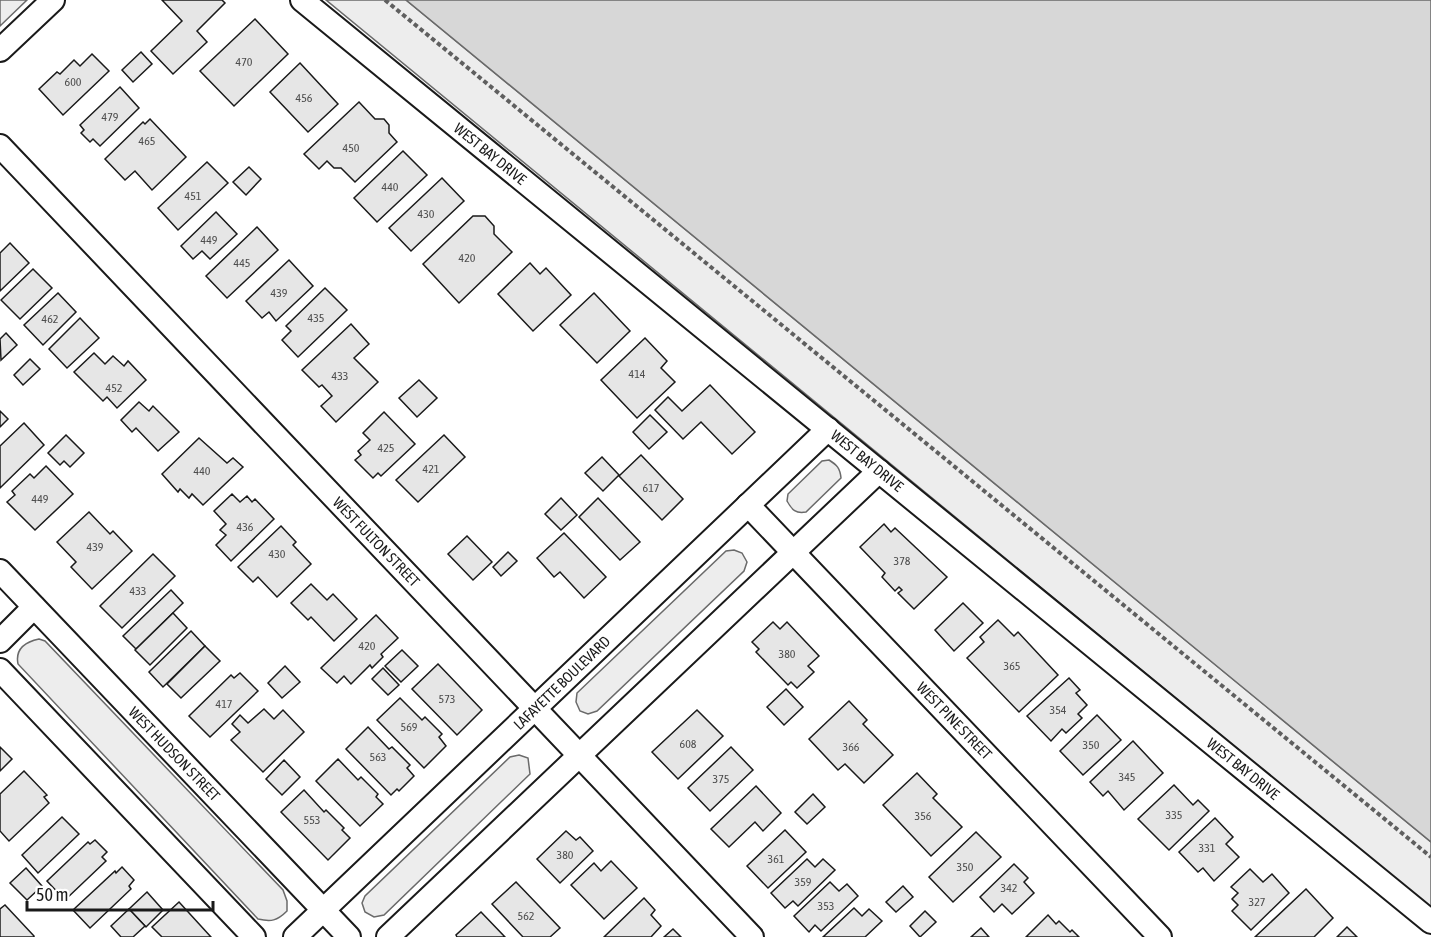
<svg xmlns="http://www.w3.org/2000/svg" width="1431" height="937" font-family="'Asap Condensed',sans-serif">
<rect width="100%" height="100%" fill="#fff"/>
<!-- green -->
<g fill="#ededed" stroke="#6a6a6a" stroke-width="1.5">
<path d="M0,0h27l-27,26z"/>
<path d="M326,0h80l1025,842v66z"/>
<path d="M829,460c8,5 11,8 12,18l-35,34c-10,2 -14,-2 -19,-11l1,-7 34,-33z"/>
<path d="M734,550l8,3 5,9 -3,9 -147,140 -9,3 -8,-3 -4,-9 1,-9 149,-142z"/>
<path d="M39,639l6,2 238,249 4,11v10c-10,10 -16,11 -29,8l-240,-255c-3,-15 7,-22 21,-25z"/>
<path d="M519,755l9,3 2,16 -146,141 -10,2 -9,-5 -3,-9 3,-7 145,-139z"/>
</g>
<!-- water -->
<path fill="#d7d7d7" stroke="#6a6a6a" stroke-width="1.5" d="M406,0h1025v842z"/>
<!-- building -->
<g fill="#e6e6e6" stroke="#1a1a1a" stroke-width="1.5">
<path d="M162,0h60l3,3 -28,28 10,11 -34,32 -22,-23 31,-30z"/>
<path d="M255,19l33,35 -54,52 -34,-35z"/>
<path d="M141,52l11,12 -19,18 -11,-12z"/>
<path d="M92,54l17,17 -46,44 -24,-26 18,-17 3,2 14,-14 6,6z"/>
<path d="M300,63l38,41 -30,28 -38,-40z"/>
<path d="M120,87l19,21 -39,38 -7,-7 -3,3 -9,-9 3,-3 -4,-5z"/>
<path d="M359,102l16,17h9l5,6v8l8,9 -42,40 -14,-14h-7l-7,-7 -8,8 -15,-15z"/>
<path d="M150,119l36,38 -34,33 -17,-19 -10,9 -20,-21 38,-37 2,2z"/>
<path d="M403,151l24,24 -50,47 -23,-24z"/>
<path d="M207,162l21,21 -50,47 -20,-22z"/>
<path d="M249,167l12,12 -15,16 -13,-13z"/>
<path d="M442,178l22,23 -53,50 -22,-23z"/>
<path d="M216,212l21,22 -27,25 -8,-8 -9,8 -12,-13z"/>
<path d="M473,216h12l9,10v8l18,18 -53,51 -36,-39z"/>
<path d="M257,227l21,23 -51,48 -21,-22z"/>
<path d="M10,243l19,20 -29,28v-38z"/>
<path d="M289,260l24,26 -37,35 -7,-9 -7,6 -16,-17z"/>
<path d="M530,263l10,11 6,-6 25,27 -38,36 -35,-37z"/>
<path d="M33,269l19,19 -32,31 -19,-19z"/>
<path d="M325,288l22,22 -49,47 -16,-17 9,-9 -5,-5z"/>
<path d="M58,293l18,19 -33,33 -19,-20z"/>
<path d="M594,293l36,38 -33,32 -37,-38z"/>
<path d="M80,318l19,20 -32,30 -18,-19z"/>
<path d="M351,324l18,20 -15,14 24,24 -42,40 -15,-16 11,-10 -10,-11 -3,2 -17,-17z"/>
<path d="M6,333l11,12 -16,15 -1,-21z"/>
<path d="M645,338l22,23 -6,7 14,14 -38,36 -36,-38z"/>
<path d="M94,353l11,11 8,-8 11,10 4,-5 18,19 -29,28 -10,-11 -4,4 -29,-29z"/>
<path d="M30,359l10,10 -17,16 -9,-10z"/>
<path d="M419,380l18,18 -20,19 -18,-19z"/>
<path d="M710,385l45,47 -23,22 -31,-32 -18,17 -28,-29 13,-13 14,14z"/>
<path d="M139,402l10,9 4,-5 26,26 -21,19 -22,-23 -4,4 -11,-12z"/>
<path d="M0,411l8,8 -8,8z"/>
<path d="M384,412l31,32 -34,32 -3,-3 -5,5 -18,-18 6,-5 -3,-4 12,-11 -7,-7z"/>
<path d="M650,415l17,17 -18,17 -16,-17z"/>
<path d="M24,423l20,22 -44,43v-42z"/>
<path d="M66,435l18,18 -14,14 -6,-6 -4,4 -12,-12z"/>
<path d="M444,435l21,22 -47,45 -22,-22z"/>
<path d="M199,438l28,25 6,-5 10,9 -40,38 -11,-11 -3,4 -9,-9 -2,3 -16,-18z"/>
<path d="M641,455l42,44 -21,21 -43,-44z"/>
<path d="M602,457l17,18 -16,16 -18,-18z"/>
<path d="M46,466l27,28 -38,36 -28,-28 8,-7 -3,-4 18,-17 4,4z"/>
<path d="M232,494l8,8 7,-6 5,6 3,-3 19,20 -43,42 -15,-16 10,-10 -6,-5 6,-6 -12,-13z"/>
<path d="M561,498l16,17 -16,15 -16,-16z"/>
<path d="M598,498l42,44 -20,18 -41,-43z"/>
<path d="M89,512l21,22 3,-3 19,20 -40,38 -21,-22 5,-5 -19,-20z"/>
<path d="M884,524l7,8 4,-4 52,49 -33,32 -16,-16 4,-3 -3,-3 -4,4 -13,-14 3,-4 -25,-26z"/>
<path d="M281,526l15,16 -3,3 18,19 -34,33 -19,-20 -5,5 -15,-15z"/>
<path d="M564,533l42,44 -22,21 -24,-26 -6,5 -17,-19z"/>
<path d="M467,536l25,26 -19,18 -25,-26z"/>
<path d="M508,552l9,9 -16,15 -8,-9z"/>
<path d="M153,554l22,22 -53,52 -22,-22z"/>
<path d="M311,584l16,16 6,-6 24,25 -23,22 -23,-24 -3,3 -17,-17z"/>
<path d="M171,590l12,13 -47,46 -13,-13z"/>
<path d="M963,603l20,20 -29,28 -19,-21z"/>
<path d="M173,613l14,15 -37,37 -15,-15z"/>
<path d="M376,615l22,23 -17,16 2,3 -11,11 -2,-3 -19,19 -7,-8 -7,7 -16,-15z"/>
<path d="M998,620l16,16 4,-4 40,43 -39,37 -52,-54 17,-16 -4,-5z"/>
<path d="M773,622l7,7 7,-7 32,34 -11,10 6,6 -17,16 -6,-6 -3,3 -32,-33 3,-3 -7,-7z"/>
<path d="M191,631l14,15 -42,41 -14,-15z"/>
<path d="M205,646l15,15 -39,37 -14,-14z"/>
<path d="M402,650l16,16 -17,16 -16,-16z"/>
<path d="M438,664l44,46 -25,25 -45,-46z"/>
<path d="M285,666l15,16 -18,16 -14,-15z"/>
<path d="M383,668l16,17 -11,10 -16,-16z"/>
<path d="M240,673l18,18 -48,46 -21,-21 42,-41 3,3z"/>
<path d="M1069,678l11,12 -4,3 11,12 -9,9 4,4 -16,15 -4,-4 -11,12 -24,-25z"/>
<path d="M786,689l17,18 -19,18 -17,-18z"/>
<path d="M400,698l22,22 3,-3 17,17 -3,3 7,9 -22,22 -47,-48z"/>
<path d="M849,701l18,19 -4,4 30,31 -29,28 -19,-19 -7,6 -29,-31z"/>
<path d="M264,709l10,10 9,-9 21,22 -41,40 -32,-32 9,-8 -8,-8 8,-9 8,8z"/>
<path d="M697,710l26,26 -45,43 -26,-27z"/>
<path d="M1097,715l24,25 -38,35 -23,-24z"/>
<path d="M368,727l21,22 3,-2 18,18 -3,3 7,8 -15,15 -2,-2 -6,6 -45,-46z"/>
<path d="M1133,741l30,32 -39,37 -16,-19 -5,5 -13,-14z"/>
<path d="M0,747l12,12 -12,12z"/>
<path d="M731,747l22,23 -43,41 -22,-23z"/>
<path d="M338,759l20,21 3,-3 17,17 -2,3 7,7 -23,22 -44,-45z"/>
<path d="M284,760l16,17 -18,18 -16,-16z"/>
<path d="M24,771l23,24 -3,2 5,6 -40,38 -9,-10v-37z"/>
<path d="M917,773l20,21 -4,4 29,29 -31,29 -48,-51z"/>
<path d="M1174,785l19,20 5,-5 11,11 -40,39 -31,-31z"/>
<path d="M756,786l25,27 -18,18 -8,-9 -26,25 -18,-18z"/>
<path d="M304,790l20,22 2,-2 18,18 -2,2 8,8 -22,22 -47,-48z"/>
<path d="M813,794l12,13 -18,17 -12,-12z"/>
<path d="M62,817l17,17 -41,39 -16,-18z"/>
<path d="M1215,818l18,19 -7,7 13,13 -25,24 -11,-13 -5,4 -19,-20z"/>
<path d="M785,830l21,22 -38,36 -21,-22z"/>
<path d="M566,831l10,9 4,-3 13,14 -33,32 -23,-24z"/>
<path d="M976,832l25,25 -48,45 -24,-25z"/>
<path d="M95,840l12,12 -5,5 4,4 -41,39 -18,-19 41,-39 2,2z"/>
<path d="M807,859l8,8 8,-8 12,11 -37,36 -5,-5 -8,7 -14,-15z"/>
<path d="M611,861l26,27 -33,31 -33,-34 23,-22 7,8z"/>
<path d="M1014,864l14,14 -4,4 10,11 -22,21 -10,-10 -8,8 -14,-15z"/>
<path d="M122,867l12,13 -5,6 2,3 -41,39 -17,-18 42,-39 1,2z"/>
<path d="M26,868l16,18 -15,14 -17,-17z"/>
<path d="M1250,869l13,13 9,-8 17,19 -38,37 -19,-19 6,-6 -6,-6 6,-6 -7,-6z"/>
<path d="M516,882l44,46 -10,9h-27l-31,-33z"/>
<path d="M830,882l9,9 8,-7 11,12 -37,35 -6,-6 -6,7 -15,-16z"/>
<path d="M903,886l10,11 -17,15 -10,-10z"/>
<path d="M1306,889l27,29 -19,19h-59z"/>
<path d="M147,892l16,18 -17,17 -17,-18z"/>
<path d="M644,898l11,12 -4,5 10,11 -10,11h-47z"/>
<path d="M179,902l32,35h-49l-10,-10z"/>
<path d="M5,905l29,31v1h-34v-28z"/>
<path d="M854,908l8,8 7,-7 13,12 -17,16h-42z"/>
<path d="M129,909l16,17 -12,11h-12l-10,-11z"/>
<path d="M925,911l11,11 -16,15 -10,-11z"/>
<path d="M481,912l24,25h-48l-1,-2z"/>
<path d="M1048,915l8,9 3,-3 11,11 2,-2 7,7h-53z"/>
<path d="M1347,927l10,10h-20z"/>
<path d="M981,928l8,9h-18z"/>
<path d="M673,929l8,8h-17z"/>
</g>
<g fill="none" stroke-linecap="round" stroke-linejoin="round">
<!-- minor casing -->
<g stroke="#1a1a1a" stroke-width="26">
<g id="minor">
<path d="M302,0l1129,922"/>
<path d="M0,50l53,-50"/>
<path d="M0,146l752,791"/>
<path d="M748,505l412,432"/>
<path d="M0,571l349,366"/>
<path d="M0,641l34,-34"/>
<path d="M0,670l254,267"/>
<path d="M295,937l533,-508"/>
<path d="M388,937l491,-466"/>
</g>
</g>
<!-- path -->
<path stroke="#5f5f5f" stroke-width="4" stroke-dasharray="4.5 3" stroke-linecap="butt" d="M385,0l1046,857"/>
<!-- minor -->
<use href="#minor" stroke="#fff" stroke-width="22"/>
</g>
<g text-anchor="middle" stroke-width="4.5" stroke-linejoin="round" paint-order="stroke">
<!-- number labels -->
<g font-size="12" fill="#4d4d4d">
<text x="244" y="66">470</text>
<text x="73" y="86">600</text>
<text x="304" y="102">456</text>
<text x="110" y="121">479</text>
<text x="147" y="145">465</text>
<text x="351" y="152">450</text>
<text x="390" y="191">440</text>
<text x="193" y="200">451</text>
<text x="426" y="218">430</text>
<text x="209" y="244">449</text>
<text x="467" y="262">420</text>
<text x="242" y="267">445</text>
<text x="279" y="297">439</text>
<text x="316" y="322">435</text>
<text x="50" y="323">462</text>
<text x="637" y="378">414</text>
<text x="340" y="380">433</text>
<text x="114" y="392">452</text>
<text x="386" y="452">425</text>
<text x="431" y="473">421</text>
<text x="202" y="475">440</text>
<text x="651" y="492">617</text>
<text x="40" y="503">449</text>
<text x="245" y="531">436</text>
<text x="95" y="551">439</text>
<text x="277" y="558">430</text>
<text x="902" y="565">378</text>
<text x="138" y="595">433</text>
<text x="367" y="650">420</text>
<text x="787" y="658">380</text>
<text x="1012" y="670">365</text>
<text x="447" y="703">573</text>
<text x="224" y="708">417</text>
<text x="1058" y="714">354</text>
<text x="409" y="731">569</text>
<text x="688" y="748">608</text>
<text x="1091" y="749">350</text>
<text x="851" y="751">366</text>
<text x="378" y="761">563</text>
<text x="1127" y="781">345</text>
<text x="721" y="783">375</text>
<text x="1174" y="819">335</text>
<text x="923" y="820">356</text>
<text x="312" y="824">553</text>
<text x="1207" y="852">331</text>
<text x="565" y="859">380</text>
<text x="776" y="863">361</text>
<text x="965" y="871">350</text>
<text x="803" y="886">359</text>
<text x="1009" y="892">342</text>
<text x="1257" y="906">327</text>
<text x="826" y="910">353</text>
<text x="526" y="920">562</text>
</g>
<!-- street labels -->
<g font-size="15" fill="#1a1a1a" stroke="#fff">
<text transform="translate(490 154) rotate(39)" y="5">WEST BAY DRIVE</text>
<text transform="translate(867 461) rotate(39)" y="5">WEST BAY DRIVE</text>
<text transform="translate(376 542) rotate(46)" y="5">WEST FULTON STREET</text>
<text transform="translate(562 683) rotate(-44)" y="5">LAFAYETTE BOULEVARD</text>
<text transform="translate(954 721) rotate(46)" y="5">WEST PINE STREET</text>
<text transform="translate(174 754) rotate(46)" y="5">WEST HUDSON STREET</text>
<text transform="translate(1243 769) rotate(39)" y="5">WEST BAY DRIVE</text>
</g>
</g>
<!-- scale -->
<path d="M27 901v9h186v-9" fill="none" stroke="#1a1a1a" stroke-width="3"/>
<text x="36" y="901" font-size="18" fill="#1a1a1a" stroke="#ffffff" stroke-width="4.5" paint-order="stroke">50 m</text>
</svg>
